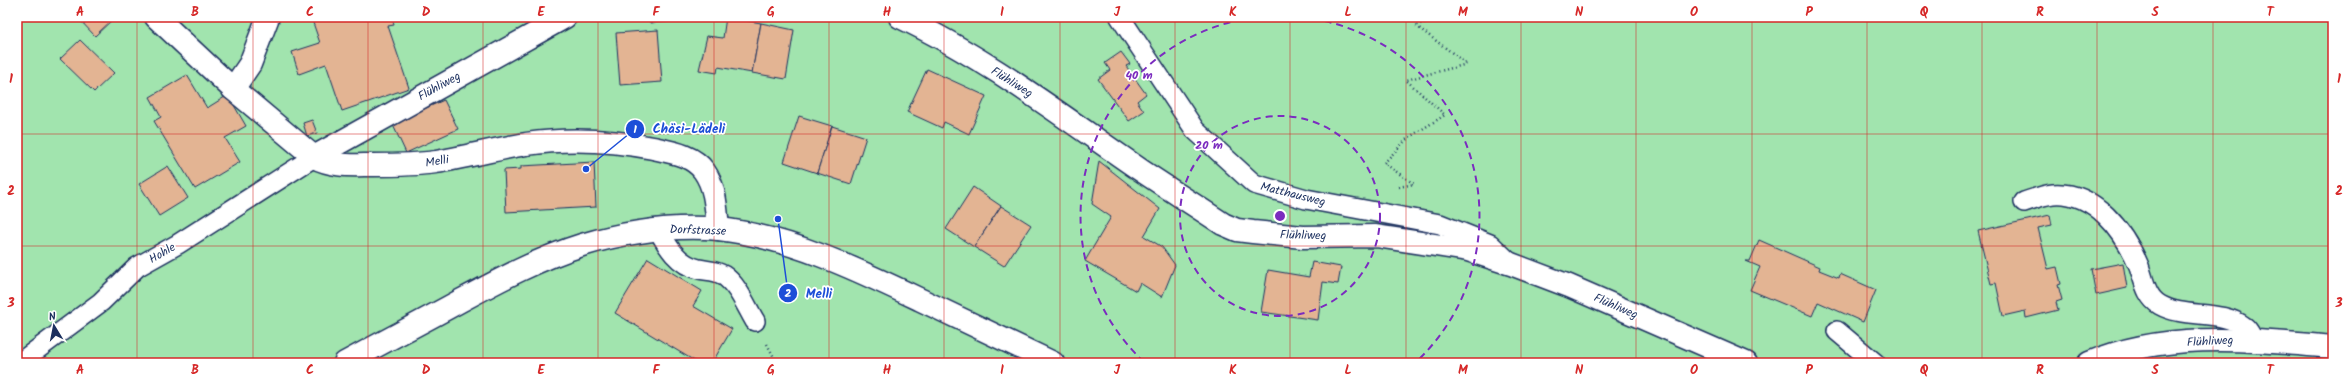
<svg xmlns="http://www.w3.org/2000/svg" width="2350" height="380" font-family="Kalam,sans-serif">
<rect width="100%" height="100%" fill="#f9f0e9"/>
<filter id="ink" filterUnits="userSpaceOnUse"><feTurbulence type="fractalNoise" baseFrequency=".025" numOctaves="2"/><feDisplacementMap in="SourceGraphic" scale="8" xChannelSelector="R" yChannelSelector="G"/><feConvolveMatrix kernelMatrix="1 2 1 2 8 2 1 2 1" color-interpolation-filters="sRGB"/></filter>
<g filter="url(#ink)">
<!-- green -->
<rect fill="#a1e4ae" stroke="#5e8a86" x="17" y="17" width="2316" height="346"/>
<!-- building -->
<g fill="#e3b493" stroke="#1b2f5e">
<path d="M77,17h38l-20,19z"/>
<path d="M311,17h81l2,8 -6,1 21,62 -67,23 -16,-47 -27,10 -7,-22 28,-9z"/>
<path d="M650,17h37v3l-37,3z"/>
<path d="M726,17l35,6 -9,50 -34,-6 -1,6 -18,-3 8,-34 16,2z"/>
<path d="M761,23l33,7 -8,49 -34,-6z"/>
<path d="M658,30l4,52 -42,3 -4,-52z"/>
<path d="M80,40l34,33 -20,19 -34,-33z"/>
<path d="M1121,52l9,12 -4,2 20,28 -9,7 7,10 -15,10 -31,-42 12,-9 -5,-7z"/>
<path d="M927,69l59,27 -17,38 -25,-12 -2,6 -35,-16z"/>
<path d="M187,75l20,33 21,-13 18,31 -21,12 15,24 -45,27 -41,-68 7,-4 -11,-20z"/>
<path d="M444,100l14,29 -52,24 -14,-30z"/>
<path d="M799,116l33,10 -15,47 -33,-11z"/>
<path d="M312,120l5,13 -10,3 -4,-13z"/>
<path d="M832,126l34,11 -15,47 -34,-11z"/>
<path d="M1099,161l61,48 -16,27 18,11 13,18 -13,32 -22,-14 -4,8 -51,-30 26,-44 -19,-13z"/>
<path d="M594,162l2,45 -90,5 -2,-42 17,-1v-3z"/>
<path d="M168,166l20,32 -29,18 -20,-32z"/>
<path d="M973,187l28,19 -27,41 -28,-18z"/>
<path d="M1001,206l30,19 -27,41 -30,-19z"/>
<path d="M2050,215l2,10 -14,3 10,41 9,-2 4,17 -3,1 4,15 -6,2 2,8 -32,8 -1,-7 -22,5 -7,-33 -5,1 -13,-53z"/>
<path d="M1759,240l61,27 -1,3 20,8 1,-4 36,16 -13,32 -45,-20 -6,14 -62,-26 10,-23 -14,-6h4z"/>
<path d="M648,258l54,33 -9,15 39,23 -20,34h-14l-83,-50z"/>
<path d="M1312,262l29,5 -3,17 -15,-2 -5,38 -57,-8 7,-42 41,7z"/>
<path d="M2123,263l4,25 -31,7 -5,-26z"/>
</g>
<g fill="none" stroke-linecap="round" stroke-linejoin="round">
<!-- lane casing -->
<g stroke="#1b2f5e" stroke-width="22">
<g id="lane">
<path d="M1120,17l75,113 59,54 52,15 134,25 50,20 21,20"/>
<path d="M2024,202c9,-3 19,-7 29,-8 42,-3 71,37 86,72 5,14 7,31 21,39 25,14 61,4 85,22 4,3 6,9 9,13"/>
<path d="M658,229c9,17 20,36 41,40 8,2 16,1 24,6 15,10 23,31 32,46"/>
<path d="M1837,331l38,32"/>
<path d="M19,363l82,-61 36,-35 41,-23 136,-87"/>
</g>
</g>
<!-- street casing -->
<g stroke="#1b2f5e" stroke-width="25">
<g id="street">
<path d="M156,17l77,72 81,68c19,10 38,8 59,8 21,0 42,0 63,-3 30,-5 60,-13 90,-18 42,-6 85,-4 127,4 18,4 40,7 51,23 12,17 12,38 14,58"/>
<path d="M900,17c87,41 163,100 242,154 27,18 54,35 81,53l14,6 16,2 50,5 73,-1 92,14 43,14 58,22 177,77"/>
<path d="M233,89l17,-25 18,-47"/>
<path d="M314,157l251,-140"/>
<path d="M2089,363c77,-33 163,-23 244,-16"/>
</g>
</g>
<!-- secondary casing -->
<g stroke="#1b2f5e" stroke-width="25">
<path id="secondary" d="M345,363c38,-21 77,-41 115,-62 39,-21 80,-43 122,-56 44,-13 91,-20 137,-16 71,8 139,41 202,71 44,21 88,42 132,63"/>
</g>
<!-- path -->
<g stroke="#1b2f5e" stroke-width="2.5" stroke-dasharray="1 3" stroke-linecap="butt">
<path d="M1399,187l15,-3 -30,-21 24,-25 37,-23 -39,-35 61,-16 -52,-39 35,-8"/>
<path d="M767,344l10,19"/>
</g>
<!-- lane -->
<use href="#lane" stroke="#fff" stroke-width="19"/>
<!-- street -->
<use href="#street" stroke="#fff" stroke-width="22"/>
<!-- secondary -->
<use href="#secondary" stroke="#fff" stroke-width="22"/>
</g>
</g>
<!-- grid -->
<path fill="none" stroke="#d62828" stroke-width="1" stroke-opacity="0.55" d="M137,17v346M253,17v346M368,17v346M483,17v346M598,17v346M714,17v346M829,17v346M944,17v346M1060,17v346M1175,17v346M1290,17v346M1406,17v346M1521,17v346M1636,17v346M1752,17v346M1867,17v346M1982,17v346M2097,17v346M2213,17v346M17,134h2316M17,246h2316"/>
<!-- distance rings -->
<g fill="none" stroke="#7b2cbf" stroke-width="2" stroke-dasharray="7 5">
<circle cx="1280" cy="216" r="100"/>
<path d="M1144 362A200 200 0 0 1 1259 17M1301 17A200 200 0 0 1 1416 362"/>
</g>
<g text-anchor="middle" stroke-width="3.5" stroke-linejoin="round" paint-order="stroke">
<!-- street labels -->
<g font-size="12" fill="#1b2f5e" stroke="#fff">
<text transform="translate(1012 82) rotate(32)" y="4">Flühliweg</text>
<text transform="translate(439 86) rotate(-29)" y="4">Flühliweg</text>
<text transform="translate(437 161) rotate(-10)" y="4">Melli</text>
<text transform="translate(1293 194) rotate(14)" y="4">Matthausweg</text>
<text transform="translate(698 230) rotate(2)" y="4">Dorfstrasse</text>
<text transform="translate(1303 235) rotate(1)" y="4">Flühliweg</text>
<text transform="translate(162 253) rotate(-30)" y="4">Hohle</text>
<text transform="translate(1616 306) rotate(23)" y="4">Flühliweg</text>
<text transform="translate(2210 341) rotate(-3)" y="4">Flühliweg</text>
</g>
</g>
<circle cx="1280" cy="216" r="6" fill="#7b2cbf" stroke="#fff" stroke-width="2"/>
<g font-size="12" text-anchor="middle" font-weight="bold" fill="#7b2cbf" stroke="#fff" stroke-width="3.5" stroke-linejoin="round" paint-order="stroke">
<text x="1139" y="79">40 m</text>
<text x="1209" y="149">20 m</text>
</g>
<!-- callouts -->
<path fill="none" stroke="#1d4ed8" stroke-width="1.5" d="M586 169L635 129M778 219L788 293"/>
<g fill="#1d4ed8" stroke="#fff" stroke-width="1.5">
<circle cx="586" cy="169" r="4"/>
<circle cx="778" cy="219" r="4"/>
<circle cx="635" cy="129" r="10"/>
<circle cx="788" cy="293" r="10"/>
</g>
<g font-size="12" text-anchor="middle" font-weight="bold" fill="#fff">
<text x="635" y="133">1</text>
<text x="788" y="297">2</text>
</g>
<g font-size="13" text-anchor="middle" font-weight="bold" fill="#1d4ed8" stroke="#fff" stroke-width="3.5" stroke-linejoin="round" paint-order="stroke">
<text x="689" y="133">Chäsi-Lädeli</text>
<text x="819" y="298">Melli</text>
</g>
<!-- margin -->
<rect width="2350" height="380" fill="none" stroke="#fff" stroke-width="44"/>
<!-- north arrow -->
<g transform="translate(54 326) rotate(350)" stroke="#ffffff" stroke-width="3" paint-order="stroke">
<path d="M0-3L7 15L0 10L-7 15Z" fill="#1b2f5e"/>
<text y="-6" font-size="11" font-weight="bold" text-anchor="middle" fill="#1b2f5e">N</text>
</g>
<rect x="22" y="22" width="2306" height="336" fill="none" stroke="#d62828" stroke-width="1.5"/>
<g font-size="13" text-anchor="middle" font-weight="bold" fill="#d62828">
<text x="80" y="16">A</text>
<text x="195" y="16">B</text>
<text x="310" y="16">C</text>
<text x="426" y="16">D</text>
<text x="541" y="16">E</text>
<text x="656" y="16">F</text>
<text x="771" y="16">G</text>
<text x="887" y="16">H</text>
<text x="1002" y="16">I</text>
<text x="1117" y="16">J</text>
<text x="1233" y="16">K</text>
<text x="1348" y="16">L</text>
<text x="1463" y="16">M</text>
<text x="1579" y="16">N</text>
<text x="1694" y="16">O</text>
<text x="1809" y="16">P</text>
<text x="1924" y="16">Q</text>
<text x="2040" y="16">R</text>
<text x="2155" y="16">S</text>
<text x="2270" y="16">T</text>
<text x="11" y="83">1</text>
<text x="2339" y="83">1</text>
<text x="11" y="195">2</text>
<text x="2339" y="195">2</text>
<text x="11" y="307">3</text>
<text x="2339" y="307">3</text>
<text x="80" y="374">A</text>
<text x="195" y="374">B</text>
<text x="310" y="374">C</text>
<text x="426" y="374">D</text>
<text x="541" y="374">E</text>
<text x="656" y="374">F</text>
<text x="771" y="374">G</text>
<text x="887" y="374">H</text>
<text x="1002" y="374">I</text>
<text x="1117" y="374">J</text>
<text x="1233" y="374">K</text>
<text x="1348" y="374">L</text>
<text x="1463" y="374">M</text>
<text x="1579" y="374">N</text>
<text x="1694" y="374">O</text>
<text x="1809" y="374">P</text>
<text x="1924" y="374">Q</text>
<text x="2040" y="374">R</text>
<text x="2155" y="374">S</text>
<text x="2270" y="374">T</text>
</g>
</svg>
